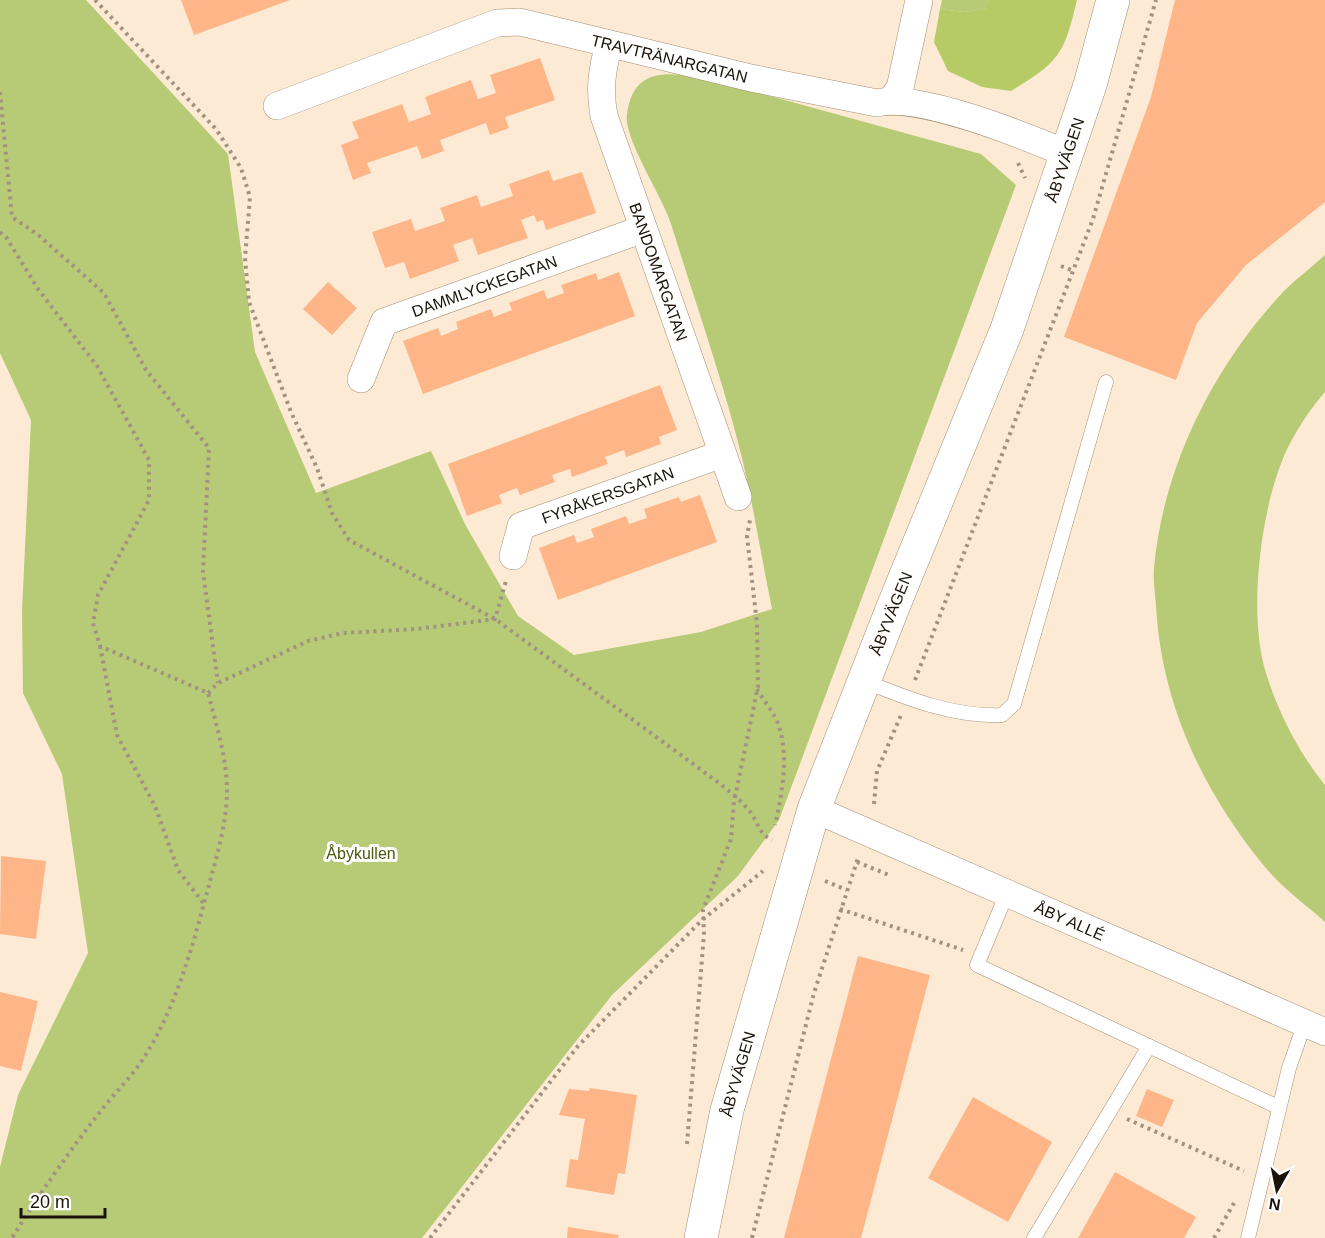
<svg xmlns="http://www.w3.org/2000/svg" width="1325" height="1238" font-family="Helvetica,sans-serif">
<rect width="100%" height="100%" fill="#fdead4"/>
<!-- green -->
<g fill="#b7ca75">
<path d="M0,0h86l142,154 27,198 61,141 115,-42 35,75 52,90 56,39 127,-23 71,-23c-10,-49 -18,-99 -29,-147 -19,-79 -47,-157 -71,-235 -8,-29 -49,-88 -45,-113 7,-51 47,-41 85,-34l269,74 35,31 -237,635 -41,56 -126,119 -190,243h-422v-71l18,-72 70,-142 -26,-179 -39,-81 -1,-82 9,-191 -31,-67z"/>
<path d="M942,0h47l-1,8 -23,4 -25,-3z"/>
<path d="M1325,255v137c-16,18 -34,46 -43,69 -22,55 -34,155 -16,212 12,39 33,80 59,112v137c-19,-17 -43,-34 -60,-55 -62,-75 -104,-164 -109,-262 -1,-12 -3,-25 -2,-37 9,-102 60,-203 130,-277 13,-13 28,-24 41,-36z"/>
</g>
<!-- forest -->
<path fill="#b6cb66" d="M989,0h88c-13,55 -18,62 -66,91l-29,-4 -34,-16 -14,-29 6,-33 25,3 22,-4z"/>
<!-- building -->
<g fill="#feb688">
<path d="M181,0h109l-96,35z"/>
<path d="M1175,0h150v202l-79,63 -49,58 -21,57 -112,-43 87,-240z"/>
<path d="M540,58l15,42 -50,17 4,11 -19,7 -4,-12 -46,17 4,11 -22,8 -5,-13 -50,17 4,10 -18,7 -12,-35 18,-7 -7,-16 50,-18 7,18 22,-8 -6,-17 46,-17 7,19 18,-6 -6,-18z"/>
<path d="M549,170l4,11 29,-9 14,41 -50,17 -3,-10 -6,2 -3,-7 -13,5 7,18 -50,17 -6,-17 -19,7 6,16 -49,18 -6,-17 -19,6 -13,-36 39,-13 4,12 30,-10 -5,-13 37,-13 4,12 32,-11 -4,-12z"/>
<path d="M619,272l16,44 -212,78 -20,-53 35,-13 3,8 17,-7 -2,-7 35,-13 3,8 18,-7 -3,-7 35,-13 3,9 17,-6 -3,-8 35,-12 2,7z"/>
<path d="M328,282l29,26 -25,27 -29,-26z"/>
<path d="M660,385l17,45 -18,7 2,7 -35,13 -2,-7 -19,7 3,7 -36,13 -2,-8 -18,6 3,7 -35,13 -3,-7 -18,7 3,8 -35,13 -19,-52z"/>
<path d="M700,495l17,47 -159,58 -19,-52 35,-13 3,8 17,-6 -3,-8 35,-13 3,8 18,-6 -3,-9 35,-12 2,5z"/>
<path d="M1,856l45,5 -10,78 -36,-5z"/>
<path d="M858,956l72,19 -69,263h-77z"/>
<path d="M0,992l38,9 -17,70 -21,-5z"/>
<path d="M590,1088l47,7 -12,79 -7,-1 -4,22 -48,-8 4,-28 8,1 7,-41 -26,-4 10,-26 20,2z"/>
<path d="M1147,1089l27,11 -12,27 -26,-11z"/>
<path d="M973,1097l79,45 -44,80 -80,-44z"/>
<path d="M1115,1172l81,45 -12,21h-106z"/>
<path d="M568,1227l51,8 -1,3h-51z"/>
</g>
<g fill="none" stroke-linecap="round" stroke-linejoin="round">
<!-- lane casing -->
<g stroke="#a38f75" stroke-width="15">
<g id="lane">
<path d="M864,681c45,18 89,36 138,34l12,-11 92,-322"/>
<path d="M1007,893l-30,72 301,142"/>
<path d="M1034,1238l115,-192"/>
<path d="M1248,1238l41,-170 15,-43"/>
</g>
</g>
<!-- street casing -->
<g stroke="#a38f75" stroke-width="28">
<g id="street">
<path id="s1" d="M609,44c-7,26 -10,45 -5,72l134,381"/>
<path d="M891,100l9,-12 19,-88"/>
<path id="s2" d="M277,106l220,-83 23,-1 231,56 126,25c42,-10 148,33 191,51"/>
<path id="s3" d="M361,379l23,-57 259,-93"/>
<path id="s4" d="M513,556l8,-30 201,-72"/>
<path id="s5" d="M814,809l511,223"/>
</g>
</g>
<!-- secondary casing -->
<g stroke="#a38f75" stroke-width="34">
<g id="secondary">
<path id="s6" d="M701,1238l26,-128 87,-301 79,-202 114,-278 83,-244 23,-85"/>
</g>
</g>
<!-- path -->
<g stroke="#a19382" stroke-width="4" stroke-dasharray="3 4.5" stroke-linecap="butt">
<path d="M95,0l121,129 25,39 9,29 -5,61 4,44 42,110 26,56 15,45 17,27 146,79 220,161c13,10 26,20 36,33 7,10 9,22 21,27"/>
<path d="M0,92l12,125 25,17 67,59 42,77 63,78 -6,124 15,111"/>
<path d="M1018,163l7,15"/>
<path d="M0,232l6,5 32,52 59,77 52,94v40l-51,95 -5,28 7,23 108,47c8,31 19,65 19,98 0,31 -10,64 -18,94 -16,60 -33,125 -68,177 -11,16 -25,30 -38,46 -32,41 -63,85 -91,130"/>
<path d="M1061,266l13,5"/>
<path d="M100,646l17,89 38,71 23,64 26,34"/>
<path d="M915,680l178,-461 63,-219"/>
<path d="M757,689c7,12 18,25 22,37 10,32 3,68 -4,99"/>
<path d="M208,693l10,-10 90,-42 35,-8 74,-4 78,-10 11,-38"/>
<path d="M874,804l3,-33 24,-56"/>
<path d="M857,862l32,13"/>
<path d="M825,881l22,9"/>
<path d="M840,909l123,41"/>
<path d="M1127,1119l117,52"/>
<path d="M687,1144l17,-210 -1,-24 28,-71 3,-37 24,-116 -1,-62 -10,-88 3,-16"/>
<path d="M430,1238l148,-192 124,-126 61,-49"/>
<path d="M752,1238l62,-245 44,-135"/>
<path d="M1214,1238l20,-35"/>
</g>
<!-- lane -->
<use href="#lane" stroke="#fff" stroke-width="14"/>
<!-- street -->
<use href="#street" stroke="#fff" stroke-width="27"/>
<!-- secondary -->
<use href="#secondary" stroke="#fff" stroke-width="33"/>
</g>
<g text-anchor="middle" stroke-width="6" stroke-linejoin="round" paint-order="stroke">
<!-- street labels -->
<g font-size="16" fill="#1b130a" stroke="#fff">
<text dy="6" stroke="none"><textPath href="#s2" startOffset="412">TRAVTRÄNARGATAN</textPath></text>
<text dy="6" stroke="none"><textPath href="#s6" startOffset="1140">ÅBYVÄGEN</textPath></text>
<text dy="6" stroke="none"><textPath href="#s1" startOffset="238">BANDOMARGATAN</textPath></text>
<text dy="6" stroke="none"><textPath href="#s3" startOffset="168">DAMMLYCKEGATAN</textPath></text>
<text dy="6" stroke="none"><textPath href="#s4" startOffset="123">FYRÅKERSGATAN</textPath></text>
<text dy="6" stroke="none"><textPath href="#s6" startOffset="654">ÅBYVÄGEN</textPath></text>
<text dy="6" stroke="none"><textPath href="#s5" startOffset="279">ÅBY ALLÉ</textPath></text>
<text dy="6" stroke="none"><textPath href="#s6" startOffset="168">ÅBYVÄGEN</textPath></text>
</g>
<!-- park labels -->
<g font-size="16" fill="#4c590e" stroke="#fff">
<text x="361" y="859">Åbykullen</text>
</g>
</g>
<!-- north arrow -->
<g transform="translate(1277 1190) rotate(189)" stroke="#ffffff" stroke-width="4.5" paint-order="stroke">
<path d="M0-4.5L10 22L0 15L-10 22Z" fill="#1b130a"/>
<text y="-9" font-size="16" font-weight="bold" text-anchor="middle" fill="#1b130a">N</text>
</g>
<!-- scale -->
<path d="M21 1208v9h84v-9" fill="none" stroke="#1b130a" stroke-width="3"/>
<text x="30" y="1208" font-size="18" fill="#1b130a" stroke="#ffffff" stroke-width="4.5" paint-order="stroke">20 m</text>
</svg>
